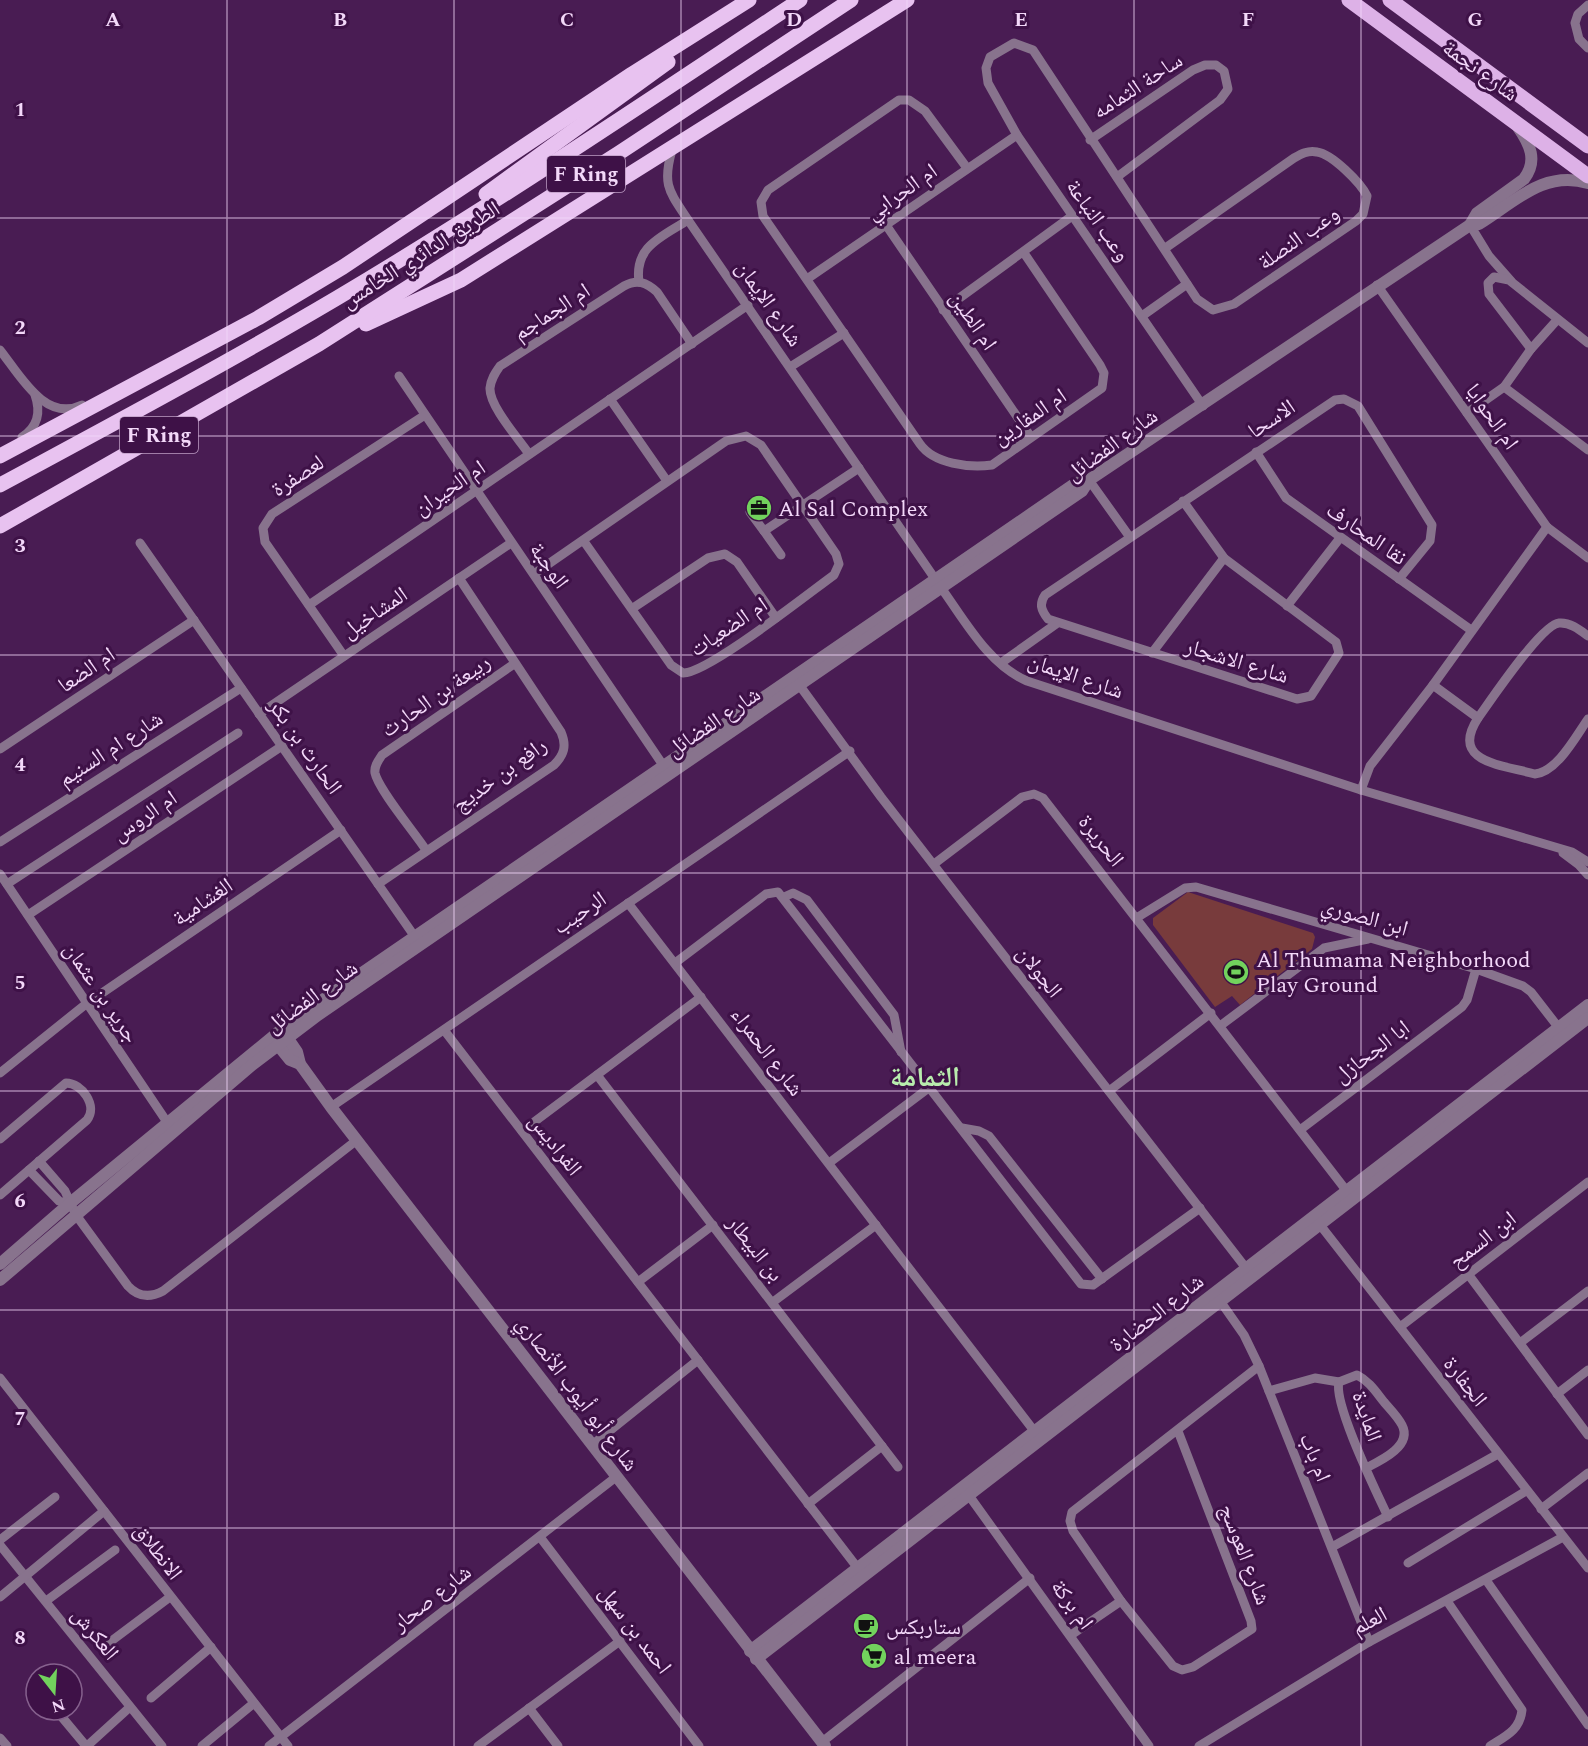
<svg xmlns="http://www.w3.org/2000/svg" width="1588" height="1746" font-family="Spectral,'Noto Naskh Arabic',serif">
<rect width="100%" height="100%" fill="#491c53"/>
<!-- green -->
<path fill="#783b3c" d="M1188,892l125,41 2,4 -3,12 -72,56 -8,-9 -17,11 -62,-82v-7z"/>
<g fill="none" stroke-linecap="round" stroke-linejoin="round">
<!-- minor -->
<g stroke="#88738d" stroke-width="9">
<path d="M1588,5l-10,9 -3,9 4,16 9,9"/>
<path d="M1090,140l103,-70 12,-5h11l8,6 4,18 -8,11 -103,77"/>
<path d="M672,150c-10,35 -3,41 16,70l254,369c23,32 47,76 85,92l334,109 211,62 16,10"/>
<path d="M967,168l-42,-57 -16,-11h-10l-131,90 -7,12 2,14 157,228c14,20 49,24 72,21l110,-77 2,-15 -4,-8 -76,-112"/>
<path d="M886,225l145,212"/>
<path d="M1470,225l19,31 22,25"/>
<path d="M1164,249l130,-91c7,-4 14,-8 23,-6 15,2 44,31 50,44l-4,18 -7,7 -122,83 -21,6 -16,-11 -164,-249 -19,-7 -24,14 -4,11 2,15 29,52 186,271"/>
<path d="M807,279l210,-144"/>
<path d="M639,282c-5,-36 23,-45 49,-62"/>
<path d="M1377,285l170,242 41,31"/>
<path d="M943,310l129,-94"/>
<path d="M1142,316l45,-32"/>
<path d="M1531,349l-42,-55 -1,-11 6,-6 15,3 79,63"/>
<path d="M0,350c20,25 45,73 82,55"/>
<path d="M790,367l54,-34"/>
<path d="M399,376l268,395"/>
<path d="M1504,387l84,63"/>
<path d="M610,399l57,82"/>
<path d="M1467,413l37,-26 27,-38 26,-29"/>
<path d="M22,437c16,-10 19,-25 13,-42"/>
<path d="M1256,452l30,46 185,132"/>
<path d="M529,454c-10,-15 -40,-48 -39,-66 1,-9 5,-15 10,-22l124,-80c13,-7 22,-4 33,6l35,52"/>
<path d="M1089,480l40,56"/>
<path d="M1183,501l41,57 112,84 3,11 -28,43 -14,3 -249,-80c-7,-9 -9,-15 -3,-24l290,-195 9,-1 14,7 74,119 -2,16 -31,38"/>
<path d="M750,512l14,19"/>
<path d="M140,543l275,394 -1,6"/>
<path d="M781,555l-17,-24 95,-63"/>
<path d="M534,574l192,-133 20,-5 15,9 75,109 3,10 -5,11c-25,18 -127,99 -151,98l-12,-8 -88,-125"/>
<path d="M309,605l439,-300"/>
<path d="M1287,606l53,-68"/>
<path d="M633,608l75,-50 17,-4 12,8 39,56"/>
<path d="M1588,636c-8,-6 -18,-14 -29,-13 -18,2 -68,77 -81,95 -29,45 25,47 57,56 22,-2 41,-38 53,-55"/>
<path d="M1152,653l72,-95"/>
<path d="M344,656l-79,-114 -2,-14 9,-14 153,-99"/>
<path d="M1001,663l55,-39"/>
<path d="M1433,685l45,33"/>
<path d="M800,686l81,111 368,475"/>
<path d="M259,714l252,-171"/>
<path d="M0,749l194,-129"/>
<path d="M1361,790l9,-24 63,-81 114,-158"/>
<path d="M0,842l241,-154"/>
<path d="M426,850c-11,-17 -48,-61 -51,-77 -1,-7 3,-12 7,-18l132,-91"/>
<path d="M1563,853l16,12 9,10"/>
<path d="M934,864l88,-67 12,-3 9,4 306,396"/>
<path d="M0,874l171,254"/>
<path d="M7,884l231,-151"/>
<path d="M378,884l176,-119c10,-10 13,-19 7,-33l-102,-154"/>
<path d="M784,897l9,-4 14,7 87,115 7,37"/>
<path d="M628,903l410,533"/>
<path d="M28,915l254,-169"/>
<path d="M1138,917l47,-29 11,-1 280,82 47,17 8,6 31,40"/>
<path d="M675,963l91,-69 12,-2 303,392 12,1 107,-77"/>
<path d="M1220,1026l104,-78 44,-9"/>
<path d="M444,1030l416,541"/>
<path d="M0,1073l86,-69 255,-174"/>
<path d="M597,1075l301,392"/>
<path d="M1109,1091l102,-78"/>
<path d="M331,1107l519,-356"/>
<path d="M962,1128l17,3 10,5 113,143"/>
<path d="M1300,1130l162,-123 5,-7 9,-31"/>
<path d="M522,1131l179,-134"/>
<path d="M0,1139l66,-56c16,0 32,23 21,37l-87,75"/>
<path d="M39,1161l26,30 11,24 52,71c10,11 22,12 35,5l194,-151"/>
<path d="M829,1163l101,-76"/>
<path d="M29,1170l30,31 10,3"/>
<path d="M1317,1221l271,347"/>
<path d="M1468,1274l120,161"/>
<path d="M638,1282l75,-57"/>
<path d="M1218,1298l26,37 15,31 110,276"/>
<path d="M773,1302l103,-77"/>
<path d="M1400,1327l188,-145"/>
<path d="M1520,1343l68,-52"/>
<path d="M0,1378l288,368"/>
<path d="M1269,1391l46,-13 24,4"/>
<path d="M1557,1394l31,-24"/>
<path d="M1178,1431l73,190 1,8 -59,38 -11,3 -9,-4 -52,-65 -48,-70 -3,-10 2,-9 187,-146"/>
<path d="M592,1445l106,-85"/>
<path d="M1366,1468c14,-7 47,-22 36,-43 -4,-8 -12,-16 -18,-23 -8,-10 -15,-21 -27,-27l-18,7c-6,22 38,111 49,135"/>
<path d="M965,1490l184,256"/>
<path d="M808,1504l74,-58"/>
<path d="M1541,1509l47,-36"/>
<path d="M540,1537l159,209"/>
<path d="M0,1540l55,-43"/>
<path d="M0,1545l162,201"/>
<path d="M1332,1547l166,-93"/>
<path d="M1408,1563l118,-72"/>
<path d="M1486,1580l102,145"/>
<path d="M0,1597l104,-86"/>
<path d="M46,1601l69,-51"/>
<path d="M1447,1601l75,109c-2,20 -16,26 -32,36"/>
<path d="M1071,1635l50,-34"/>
<path d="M110,1642l60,-45"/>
<path d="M151,1698l60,-51"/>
<path d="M529,1708l29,38"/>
<path d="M56,1710l30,36"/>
<path d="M0,1738l7,8"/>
<path d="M822,1742l208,-164"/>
<path d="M87,1746l43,-39"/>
<path d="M202,1746l52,-43"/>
<path d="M269,1746l347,-269"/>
<path d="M478,1746l142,-105"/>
<path d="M1199,1746l170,-104 194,-105"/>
</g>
<!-- tertiary -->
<g stroke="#88738d" stroke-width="12">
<path d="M1470,225l7,-12 47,-34c14,-18 6,-35 -6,-52"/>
<path d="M284,1033l13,19 3,12 31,43 494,639"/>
<path d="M273,1039l17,21 10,4"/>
<path d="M0,1264l69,-60 223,-183 784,-538 13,-3"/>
<path d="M0,1280l252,-215 66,-50 764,-524 7,-11 381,-255 9,-1c36,-22 64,-54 109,-41"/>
<path d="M750,1651l838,-646"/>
<path d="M756,1659l832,-641"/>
</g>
<!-- primary -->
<g stroke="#ddb1e7" stroke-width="15">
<path d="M1349,0l239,176"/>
<path d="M1390,0l198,146"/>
</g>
<!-- trunk -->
<g stroke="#e8c2f0" stroke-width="15">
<path d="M486,194l182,-132"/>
<path d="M366,324l95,-44 446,-280"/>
<path d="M0,456l258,-138 85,-51 289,-193 117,-74"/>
<path d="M0,485c113,-61 227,-122 337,-187 158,-94 310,-197 463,-298"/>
<path d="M0,526l319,-182 300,-191 232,-153"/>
</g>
</g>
<!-- grid -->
<path fill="none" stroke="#f3d8f9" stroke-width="1.5" stroke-opacity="0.55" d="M227,0v1746M454,0v1746M681,0v1746M907,0v1746M1134,0v1746M1361,0v1746M0,218h1588M0,436h1588M0,655h1588M0,873h1588M0,1091h1588M0,1310h1588M0,1528h1588"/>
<!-- icons -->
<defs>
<g id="office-disc" transform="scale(1.35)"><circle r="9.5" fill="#72d25d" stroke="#3e1147"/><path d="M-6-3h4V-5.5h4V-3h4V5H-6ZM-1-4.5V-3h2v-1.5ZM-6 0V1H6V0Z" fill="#111"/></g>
<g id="stadium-disc" transform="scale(1.35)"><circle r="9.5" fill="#72d25d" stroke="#3e1147"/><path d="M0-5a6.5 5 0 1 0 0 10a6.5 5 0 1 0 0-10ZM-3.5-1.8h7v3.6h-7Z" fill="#111"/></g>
<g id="cafe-disc" transform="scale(1.35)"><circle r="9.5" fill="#72d25d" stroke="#3e1147"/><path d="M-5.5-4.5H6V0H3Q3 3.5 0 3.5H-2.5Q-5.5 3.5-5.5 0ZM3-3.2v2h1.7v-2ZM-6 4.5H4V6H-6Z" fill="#111"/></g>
<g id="supermarket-disc" transform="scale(1.35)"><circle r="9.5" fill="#72d25d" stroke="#3e1147"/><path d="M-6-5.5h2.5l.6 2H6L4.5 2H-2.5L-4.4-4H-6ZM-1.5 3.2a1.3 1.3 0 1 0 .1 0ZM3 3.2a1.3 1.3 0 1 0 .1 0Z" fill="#111"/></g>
</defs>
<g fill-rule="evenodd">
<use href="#office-disc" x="759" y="508"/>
<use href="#stadium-disc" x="1236" y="972"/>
<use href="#cafe-disc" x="866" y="1626"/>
<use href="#supermarket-disc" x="874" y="1656"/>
</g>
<g text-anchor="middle" stroke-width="6" stroke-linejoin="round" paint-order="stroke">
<!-- shield labels -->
<g fill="#3e1147" stroke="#bd9cc4" stroke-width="1.5">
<rect x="547" y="156" width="78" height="36" rx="4.5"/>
<rect x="120" y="417" width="78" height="36" rx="4.5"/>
</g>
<g font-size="21" font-weight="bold" fill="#f3d8f9">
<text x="586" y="181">F Ring</text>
<text x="159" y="442">F Ring</text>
</g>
<!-- street labels -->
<g font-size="22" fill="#f3d8f9" stroke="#3e1147">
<text transform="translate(1481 70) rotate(36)" y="8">شارع نجمة</text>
<text transform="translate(1137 85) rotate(-33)" y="8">ساحة الثمامه</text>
<text transform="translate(901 191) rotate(-35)" y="8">ام الحرابي</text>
<text transform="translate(1099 220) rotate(55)" y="8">وعب النباعة</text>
<text transform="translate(1298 237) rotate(-35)" y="8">وعب النصلة</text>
<text transform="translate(420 254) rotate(-32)" y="8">الطريق الدائري الخامس</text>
<text transform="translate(770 303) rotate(55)" y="8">شارع الإيمان</text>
<text transform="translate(551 311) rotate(-33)" y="8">ام الجماجم</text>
<text transform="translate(974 320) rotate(56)" y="8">ام الطين</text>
<text transform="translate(1029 416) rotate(-34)" y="8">ام المقارين</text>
<text transform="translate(1493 416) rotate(55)" y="8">ام الحوايا</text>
<text transform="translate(1271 418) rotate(-34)" y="8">الاسحا</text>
<text transform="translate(1111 444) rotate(-36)" y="8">شارع الفضائل</text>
<text transform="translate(297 475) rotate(-33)" y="8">لعصفرة</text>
<text transform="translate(449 487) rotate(-34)" y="8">ام الحيران</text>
<text transform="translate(1367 533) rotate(35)" y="8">نقا المحارف</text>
<text transform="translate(550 565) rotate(55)" y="8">الوجبة</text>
<text transform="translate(374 612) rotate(-34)" y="8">المشاخيل</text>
<text transform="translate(728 626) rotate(-34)" y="8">ام الضعيات</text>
<text transform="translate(1237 660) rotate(17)" y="8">شارع الاشجار</text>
<text transform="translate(86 669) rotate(-34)" y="8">ام الضعا</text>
<text transform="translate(1076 675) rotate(19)" y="8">شارع الإيمان</text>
<text transform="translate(435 695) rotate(-35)" y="8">ربيعة بن الحارث</text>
<text transform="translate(713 721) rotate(-34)" y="8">شارع الفضائل</text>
<text transform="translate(306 746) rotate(55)" y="8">الحارث بن بكر</text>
<text transform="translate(110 748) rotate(-33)" y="8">شارع ام السنيم</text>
<text transform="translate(499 774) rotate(-36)" y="8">رافع بن خديج</text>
<text transform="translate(144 815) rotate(-34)" y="8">ام الروس</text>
<text transform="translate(1102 840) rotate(52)" y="8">الحريرة</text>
<text transform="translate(202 901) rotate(-34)" y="8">الغشامية</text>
<text transform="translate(579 912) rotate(-34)" y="8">الرحيب</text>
<text transform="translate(1365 916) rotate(16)" y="8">ابن الصوري</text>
<text transform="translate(1040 971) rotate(52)" y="8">الجولان</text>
<text transform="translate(102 992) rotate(56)" y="8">جرير بن عثمان</text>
<text transform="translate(311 996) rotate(-36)" y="8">شارع الفضائل</text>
<text transform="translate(768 1051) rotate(53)" y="8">شارع الحمراء</text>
<text transform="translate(1371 1051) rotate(-37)" y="8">ابا الجحازل</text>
<text transform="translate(556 1144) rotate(52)" y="8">الفراديس</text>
<text transform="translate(1482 1239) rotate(-38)" y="8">ابن السمح</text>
<text transform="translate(756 1248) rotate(52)" y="8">بن البيطار</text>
<text transform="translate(1156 1312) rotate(-38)" y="8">شارع الحضارة</text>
<text transform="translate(1466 1381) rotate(52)" y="8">الجفارة</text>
<text transform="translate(578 1393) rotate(53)" y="8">شارع أبو أيوب الأنصاري</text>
<text transform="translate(1368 1416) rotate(71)" y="8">المايدة</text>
<text transform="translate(1316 1457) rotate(68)" y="8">ام باب</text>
<text transform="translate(159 1551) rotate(53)" y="8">الانطلاق</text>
<text transform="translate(1246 1554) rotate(69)" y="8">شارع العوسج</text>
<text transform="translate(431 1597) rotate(-38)" y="8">شارع صحار</text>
<text transform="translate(1073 1604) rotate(54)" y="8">ام بركة</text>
<text transform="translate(1369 1620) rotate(-28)" y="8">العلم</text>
<text transform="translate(636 1629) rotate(53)" y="8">احمد بن سهل</text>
<text transform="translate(96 1633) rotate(51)" y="8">العكرش</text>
</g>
<!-- poi labels -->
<g font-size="22" fill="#f3d8f9" stroke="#3e1147" text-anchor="start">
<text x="778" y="516">Al Sal Complex</text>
<text x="1256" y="967">Al Thumama Neighborhood<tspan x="1256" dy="25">Play Ground</tspan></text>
<text x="886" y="1634">ستاربكس</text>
<text x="894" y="1664">al meera</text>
</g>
<!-- district labels -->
<g font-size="28" font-weight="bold" fill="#b8ecad" stroke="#3e1147">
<text x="925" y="1086">الثمامة</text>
</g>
</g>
<g font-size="20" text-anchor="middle" font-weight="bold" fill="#f3d8f9" stroke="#3e1147" stroke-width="6" stroke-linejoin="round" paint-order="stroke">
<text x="113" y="26">A</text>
<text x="340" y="26">B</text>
<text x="567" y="26">C</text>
<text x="794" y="26">D</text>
<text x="1021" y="26">E</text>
<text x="1248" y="26">F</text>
<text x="1475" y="26">G</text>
<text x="20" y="116">1</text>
<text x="20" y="334">2</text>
<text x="20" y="552">3</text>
<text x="20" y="771">4</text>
<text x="20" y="989">5</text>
<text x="20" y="1207">6</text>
<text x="20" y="1425">7</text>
<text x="20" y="1644">8</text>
</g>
<!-- north arrow -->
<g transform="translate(54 1692) rotate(163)"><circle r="28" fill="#3e1147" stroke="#86618e" stroke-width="1.5"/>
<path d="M0-4.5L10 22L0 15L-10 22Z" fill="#72d25d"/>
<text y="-9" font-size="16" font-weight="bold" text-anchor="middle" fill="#f3d8f9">N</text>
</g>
</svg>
